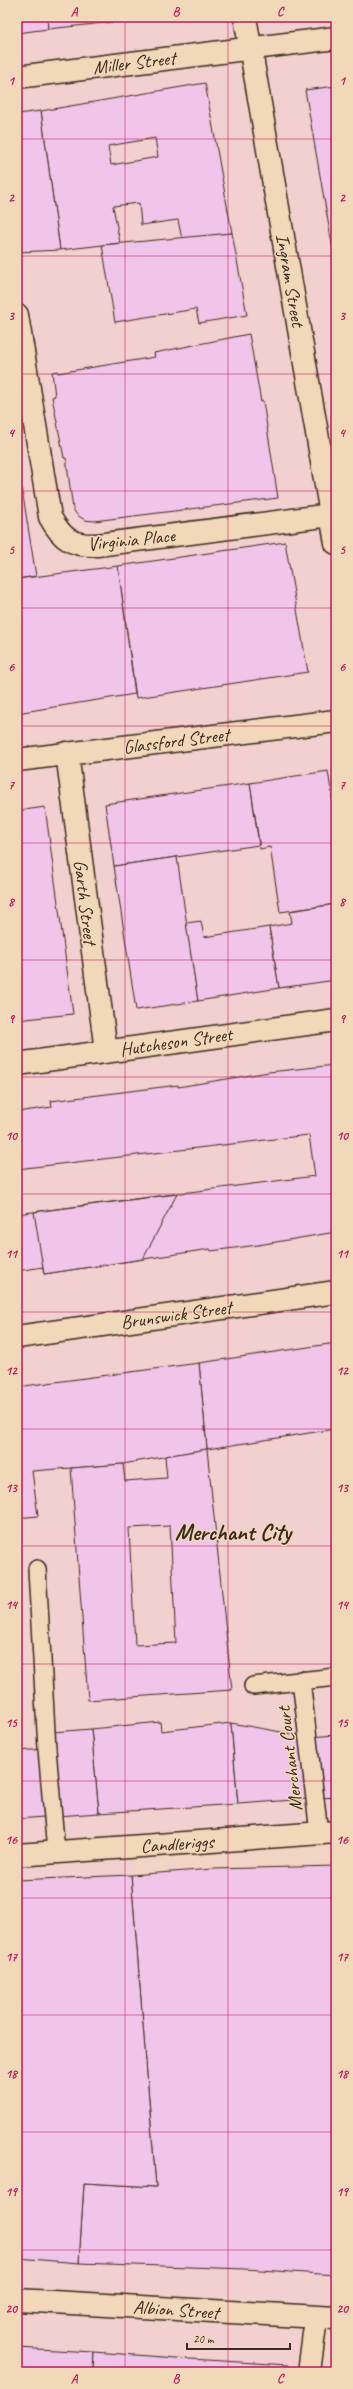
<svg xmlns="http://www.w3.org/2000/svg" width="353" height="2389" font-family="Caveat,sans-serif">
<rect width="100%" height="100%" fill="#f1d4c3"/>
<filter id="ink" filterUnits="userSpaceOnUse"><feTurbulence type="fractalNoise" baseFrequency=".025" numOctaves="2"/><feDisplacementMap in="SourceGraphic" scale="8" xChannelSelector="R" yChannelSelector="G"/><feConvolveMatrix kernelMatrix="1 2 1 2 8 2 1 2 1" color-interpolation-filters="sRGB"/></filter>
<g filter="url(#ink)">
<!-- built -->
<path fill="#f1d0cf" d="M17,17h319v1813l-205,17v28l25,312 180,10v121h-20l-26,54h-273z"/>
<!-- building -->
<g fill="#f1c5ea" stroke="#3b2a1e" fill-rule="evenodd">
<path d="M17,17h30l1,12 -31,4z"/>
<path d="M47,17h113l-112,12z"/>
<path d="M205,83l27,150 -50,6 -4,-19 -37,5 -2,-22 -26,3 7,37 -60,7 -19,-139zM155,138l3,19 -47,8 -3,-19z"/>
<path d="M336,86v181l-31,-177z"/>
<path d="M41,111l19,139 -43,2v-138z"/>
<path d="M232,233l15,82 -48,8 -3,-14 -81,13 -13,-77z"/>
<path d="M249,334l12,68 2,-1 15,97 -184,23 -9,-1 -8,-5 -4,-6 -7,-51h-2l-12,-61 3,-1 -3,-24 5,-1 1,2 97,-16 -1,-4z"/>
<path d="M17,459l19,117 -19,3z"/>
<path d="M285,542l23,130 -172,26 -18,-132z"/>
<path d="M118,566l17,128 -118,19v-134z"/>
<path d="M328,771l8,51v82l-56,8 -10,-65 -10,2 -10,-66z"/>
<path d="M250,783l9,62 -145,21 -9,-62z"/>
<path d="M45,807l28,207 -56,6v-209z"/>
<path d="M177,857l21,144 -62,9 -22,-144z"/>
<path d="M336,904v76l-57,8 -10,-61 23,-4 -2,-12z"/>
<path d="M201,921l3,16 65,-10 10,61 -81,13 -12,-78z"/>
<path d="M334,1063h2v169l-78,13 -47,6 -1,-2 -166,25 -1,-7 -26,4v-57l298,-38 -6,-41 -292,34v-57l35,-5 -1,-6 127,-16v2l91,-15 66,-7z"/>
<path d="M177,1194l-34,65 -99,15 -10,-62z"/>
<path d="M336,1343v91l-1,-5 -128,20 -8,-86z"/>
<path d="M199,1363l8,86 -84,15 -91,7 6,45 -21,2v-131z"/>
<path d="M207,1449l25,241 -144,10 -17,-232 52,-4 2,17 42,-3 -2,-22zM170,1526l6,117 -41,2 -6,-117z"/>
<path d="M160,1722l1,9 70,-8 7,81 -139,9 -8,-84z"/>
<path d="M231,1723l78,14 27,-2v62l-98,7z"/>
<path d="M91,1729l8,84 -82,6v-68l30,-2 6,-17z"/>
<path d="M336,1866v409l-91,-6 -166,-6 5,-80 72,4 -25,-312 82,-6z"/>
<path d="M131,1875l25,312 -72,-4 -5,80 -62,-5v-378z"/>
<path d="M17,2348l77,4 -1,20h-76z"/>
<path d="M94,2352l96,7 98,6 -1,7h-194z"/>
</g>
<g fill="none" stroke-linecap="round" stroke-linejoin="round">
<!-- service casing -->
<g stroke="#3b2a1e" stroke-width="20">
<g id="service">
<path d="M37,1569l10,180 9,103"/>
<path d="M301,1680l18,153"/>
<path d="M253,1686l83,-9"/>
</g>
</g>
<!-- minor casing -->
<g stroke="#3b2a1e" stroke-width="25">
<g id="minor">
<path d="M245,17l91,526"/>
<path d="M17,77l319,-39"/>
<path d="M17,315l33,202c12,22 22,29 47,28l234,-30"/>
<path d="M67,753l39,298"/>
<path d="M17,760l319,-39"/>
<path d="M17,1064l319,-44"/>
<path d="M17,1337l319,-45"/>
<path d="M17,1855l319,-23"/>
<path d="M17,2300l319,18"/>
<path d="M309,2372l7,-54"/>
</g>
</g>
<!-- service -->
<use href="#service" stroke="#f1d8b9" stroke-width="17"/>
<!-- minor -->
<use href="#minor" stroke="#f1d8b9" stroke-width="22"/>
</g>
</g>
<!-- grid -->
<path fill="none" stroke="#c2185b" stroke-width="1" stroke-opacity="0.55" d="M125,17v2355M228,17v2355M17,139h319M17,256h319M17,374h319M17,491h319M17,608h319M17,726h319M17,843h319M17,960h319M17,1077h319M17,1194h319M17,1312h319M17,1429h319M17,1546h319M17,1664h319M17,1781h319M17,1898h319M17,2015h319M17,2132h319M17,2250h319"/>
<g text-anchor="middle" stroke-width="3" stroke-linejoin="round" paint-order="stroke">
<!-- street labels -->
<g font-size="19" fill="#3b2a1e" stroke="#f1d8b9">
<text transform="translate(134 62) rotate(-7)" y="7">Miller Street</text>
<text transform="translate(291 280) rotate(80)" y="7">Ingram Street</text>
<text transform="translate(131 539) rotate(-6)" y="7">Virginia Place</text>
<text transform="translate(176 740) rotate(-7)" y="7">Glassford Street</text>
<text transform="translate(86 902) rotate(83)" y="7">Garth Street</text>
<text transform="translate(176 1041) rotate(-8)" y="7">Hutcheson Street</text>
<text transform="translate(176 1314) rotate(-8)" y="7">Brunswick Street</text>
<text transform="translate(289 1759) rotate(-97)" y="7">Merchant Court</text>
<text transform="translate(177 1843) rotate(-4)" y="7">Candleriggs</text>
<text transform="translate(176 2309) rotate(4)" y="7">Albion Street</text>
</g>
<!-- district labels -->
<g font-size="23" font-weight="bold" fill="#3b2a1e" stroke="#f1d8b9">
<text x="233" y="1540">Merchant City</text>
</g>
</g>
<!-- margin -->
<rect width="353" height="2389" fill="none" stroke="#f1d8b9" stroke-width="44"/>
<!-- scale -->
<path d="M187 2343v6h103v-6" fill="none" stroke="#3b2a1e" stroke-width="2"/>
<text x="193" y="2343" font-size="12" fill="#3b2a1e" stroke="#f1d8b9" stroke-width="3" paint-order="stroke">20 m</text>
<rect x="22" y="22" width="309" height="2345" fill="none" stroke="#c2185b" stroke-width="1.5"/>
<g font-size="13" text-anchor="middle" font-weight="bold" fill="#c2185b">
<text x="74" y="16">A</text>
<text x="176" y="16">B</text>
<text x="280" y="16">C</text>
<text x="11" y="85">1</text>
<text x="342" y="85">1</text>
<text x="11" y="202">2</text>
<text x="342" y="202">2</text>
<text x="11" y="320">3</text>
<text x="342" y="320">3</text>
<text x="11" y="437">4</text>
<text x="342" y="437">4</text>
<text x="11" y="554">5</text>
<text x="342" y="554">5</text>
<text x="11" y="671">6</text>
<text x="342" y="671">6</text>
<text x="11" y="789">7</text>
<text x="342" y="789">7</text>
<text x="11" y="906">8</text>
<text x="342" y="906">8</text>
<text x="11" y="1023">9</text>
<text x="342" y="1023">9</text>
<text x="11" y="1140">10</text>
<text x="342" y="1140">10</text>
<text x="11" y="1258">11</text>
<text x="342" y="1258">11</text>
<text x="11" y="1375">12</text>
<text x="342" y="1375">12</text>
<text x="11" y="1492">13</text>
<text x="342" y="1492">13</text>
<text x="11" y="1609">14</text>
<text x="342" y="1609">14</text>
<text x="11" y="1727">15</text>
<text x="342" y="1727">15</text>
<text x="11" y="1844">16</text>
<text x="342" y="1844">16</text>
<text x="11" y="1961">17</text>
<text x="342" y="1961">17</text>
<text x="11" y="2078">18</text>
<text x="342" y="2078">18</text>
<text x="11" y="2196">19</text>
<text x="342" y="2196">19</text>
<text x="11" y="2313">20</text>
<text x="342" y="2313">20</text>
<text x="74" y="2383">A</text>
<text x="176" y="2383">B</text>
<text x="280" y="2383">C</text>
</g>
</svg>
